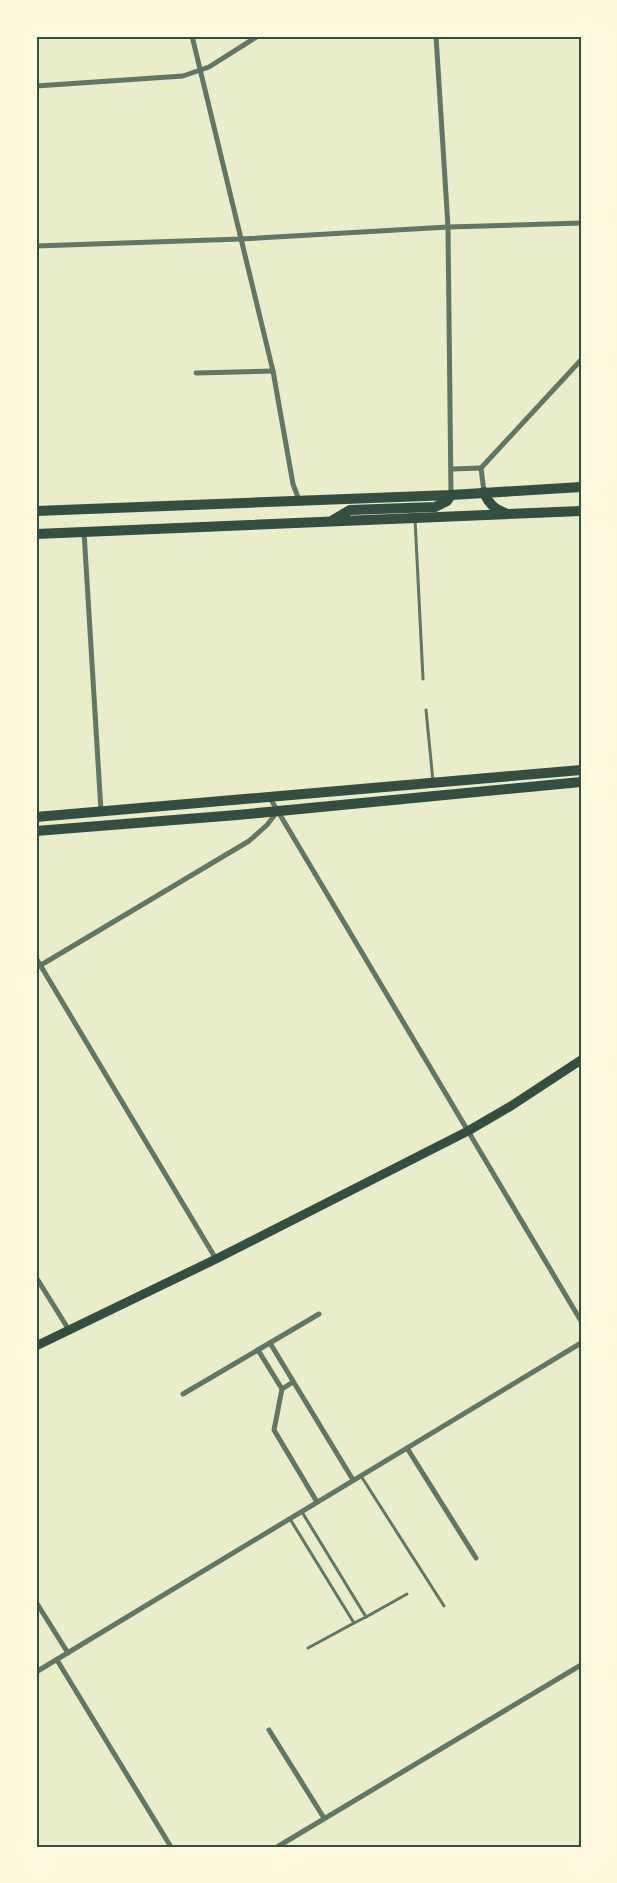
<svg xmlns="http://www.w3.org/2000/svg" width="617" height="1883" font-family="Quicksand,sans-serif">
<rect width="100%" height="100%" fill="#e9edc9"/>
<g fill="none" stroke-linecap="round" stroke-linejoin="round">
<!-- service -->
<g stroke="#617663" stroke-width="3">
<path d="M415,519l8,160"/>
<path d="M426,710l7,71"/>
<path d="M361,1476l83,130"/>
<path d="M290,1519l64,104 12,-6 -64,-105"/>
<path d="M366,1617l41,-23"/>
<path d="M308,1648l46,-25"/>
</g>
<!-- minor -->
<g stroke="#617663" stroke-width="5">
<path d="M192,36l81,335 20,113 6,16"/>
<path d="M436,36l12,191 3,268"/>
<path d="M36,86l147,-10 26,-9 49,-31"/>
<path d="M36,246l205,-7 207,-12 133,-4"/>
<path d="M196,373l77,-2"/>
<path d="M452,469l29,-1"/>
<path d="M484,492l-3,-24 100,-108"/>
<path d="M84,532l17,279"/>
<path d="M270,798l311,523"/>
<path d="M36,958l180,301"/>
<path d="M36,968l213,-127 18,-16 10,-13"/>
<path d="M36,1277l33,53"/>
<path d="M270,1343l83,137"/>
<path d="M258,1350l24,39 -8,41 43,72"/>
<path d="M282,1389l11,-7"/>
<path d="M183,1394l136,-80"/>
<path d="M407,1448l69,110"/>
<path d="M36,1602l32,51"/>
<path d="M57,1660l114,187"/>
<path d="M36,1672l545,-329"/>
<path d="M269,1730l55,88"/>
<path d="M277,1847l304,-182"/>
</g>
<!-- secondary -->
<path stroke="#344e41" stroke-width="9" d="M36,1346l180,-87 252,-128 43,-25 70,-46"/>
<!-- primary -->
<g stroke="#344e41" stroke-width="10">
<path d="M484,492c4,11 10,17 21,21"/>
<path d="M36,511l415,-16 130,-8"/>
<path d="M333,520l17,-10 85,-3 12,-6 4,-6"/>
<path d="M36,534l545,-23"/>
<path d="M36,817l545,-47"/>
<path d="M36,831l201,-16 344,-33"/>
</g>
</g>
<!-- border -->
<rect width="617" height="1883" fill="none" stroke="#fefae0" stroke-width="75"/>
<rect x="38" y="38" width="542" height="1808" fill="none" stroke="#344e41" stroke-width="2"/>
</svg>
